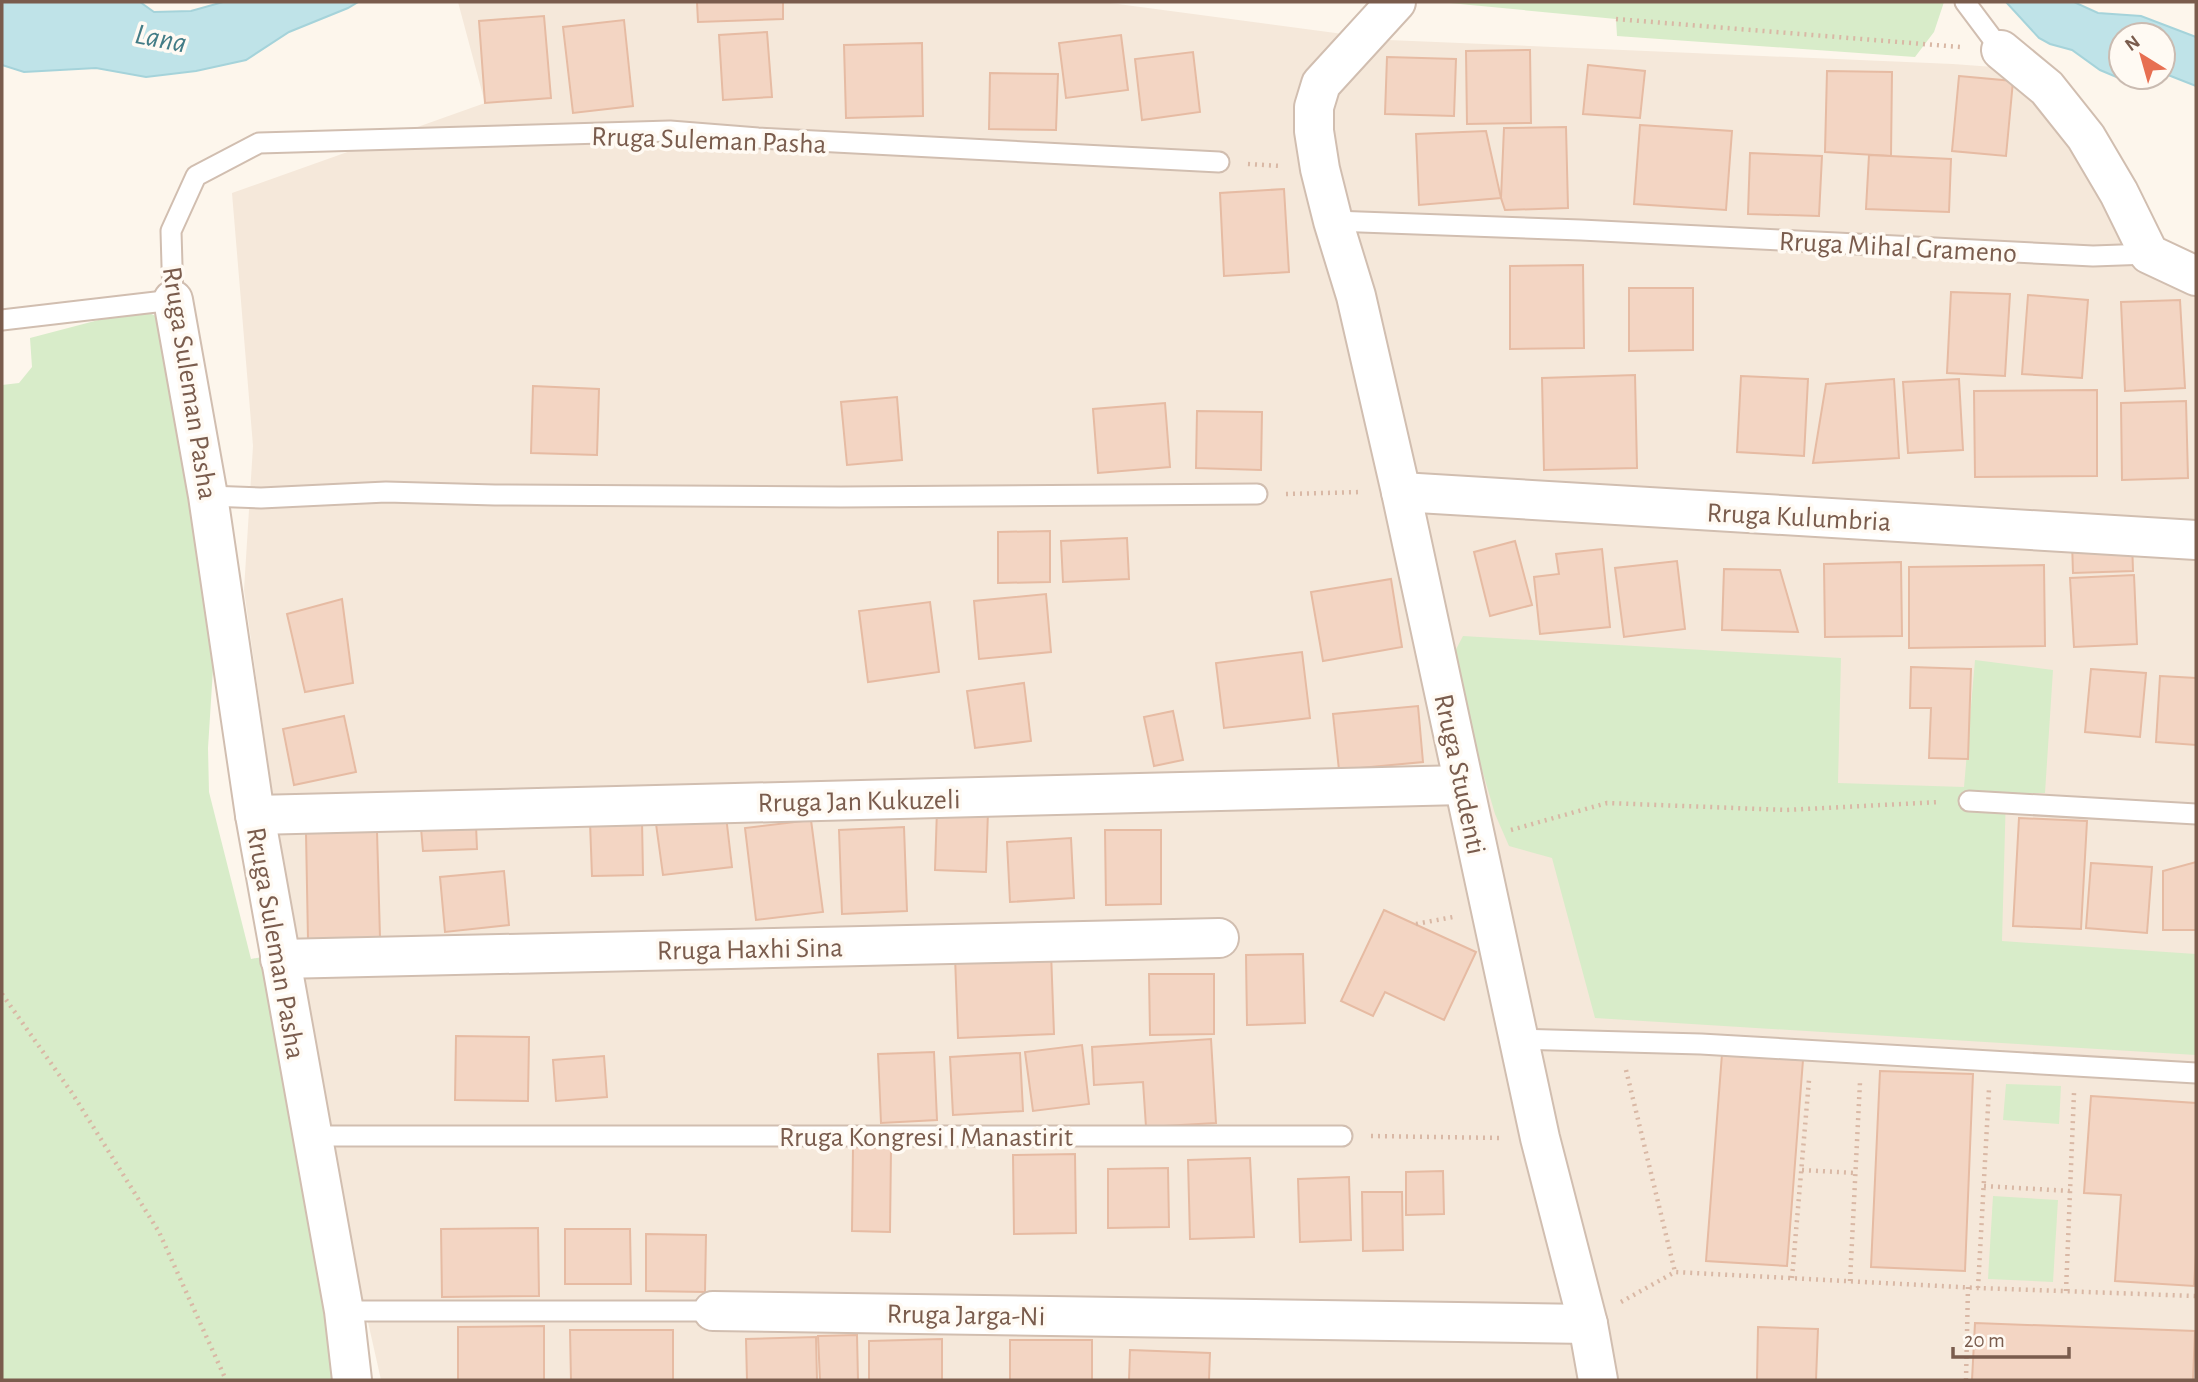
<svg xmlns="http://www.w3.org/2000/svg" width="2198" height="1382" font-family="'Alegreya Sans',sans-serif">
<rect width="100%" height="100%" fill="#fdf6ec"/>
<!-- residential -->
<path fill="#f5e8da" d="M458,2h645l285,38 565,24 54,4 65,75 56,98 68,16v1123h-1815l-72,-321 -65,-469 9,-144 -21,-253 253,-90z"/>
<!-- green -->
<g fill="#d8ecc9">
<path d="M1439,2h505l-10,30 -19,25 -298,-21 -1,-17z"/>
<path d="M147,312l11,5 8,25 48,311 -6,95 1,44 42,167 17,-3 69,424h-335v-995l17,-2 13,-16 -2,-29 80,-21z"/>
<path d="M1463,636l378,22 -3,125 126,4 11,-127 78,10 -8,123h-39l-4,148 194,13v101l-601,-37 -43,-160 -43,-12 -14,-32 -38,-130 -5,-27z"/>
<path d="M2006,1084l55,2 -2,38 -56,-4z"/>
<path d="M1993,1196l65,4 -5,82 -65,-3z"/>
</g>
<!-- water -->
<g fill="#bfe3e8" stroke="#a5d3da" stroke-width="2">
<path d="M2,2h138l14,10 37,-1 32,-9h135l-10,6 -59,24 -43,28 -50,11 -50,6 -50,-9 -72,4 -22,-7z"/>
<path d="M2006,2h68l24,11 43,3 55,21v49l-33,-13v-38h-42v42h5l-5,2 -21,-9 -28,-20 -22,-6 -11,-6z"/>
</g>
<!-- building -->
<g fill="#f3d5c3" stroke="#e6bba3" stroke-width="2">
<path d="M697,2h86v17l-85,3z"/>
<path d="M544,16l7,82 -66,5 -6,-82z"/>
<path d="M624,20l9,86 -60,7 -10,-86z"/>
<path d="M767,32l5,65 -49,3 -4,-65z"/>
<path d="M1121,35l7,55 -62,8 -7,-55z"/>
<path d="M922,43l1,73 -77,2 -2,-73z"/>
<path d="M1530,50l1,73 -64,1 -1,-73z"/>
<path d="M1193,52l7,60 -58,8 -7,-61z"/>
<path d="M1387,57l69,2 -2,57 -69,-2z"/>
<path d="M1588,65l57,6 -5,47 -57,-4z"/>
<path d="M1827,71l65,1 -1,84 -66,-4z"/>
<path d="M990,73l68,1 -2,56 -67,-1z"/>
<path d="M1959,76l54,5 -7,75 -54,-5z"/>
<path d="M1640,125l92,6 -6,79 -92,-6z"/>
<path d="M1566,127l2,81 -63,2 -4,-12 3,-70z"/>
<path d="M1486,131l15,67 -82,7 -3,-71z"/>
<path d="M1750,153l72,3 -3,60 -71,-2z"/>
<path d="M1869,155l82,4 -2,53 -83,-3z"/>
<path d="M1284,189l5,83 -65,4 -4,-83z"/>
<path d="M1583,265l1,83 -74,1v-83z"/>
<path d="M1629,288h64v62l-64,1z"/>
<path d="M1951,292l59,2 -5,82 -58,-3z"/>
<path d="M2028,295l60,5 -6,78 -60,-4z"/>
<path d="M2180,300l5,88 -60,3 -4,-89z"/>
<path d="M1635,375l2,93 -93,2 -2,-92z"/>
<path d="M1741,376l67,3 -4,77 -67,-4z"/>
<path d="M1894,379l5,79 -86,5 13,-79z"/>
<path d="M1959,379l4,71 -55,3 -5,-71z"/>
<path d="M533,386l66,3 -2,66 -66,-2z"/>
<path d="M2097,390v86l-122,1 -1,-86z"/>
<path d="M897,397l5,63 -55,5 -6,-63z"/>
<path d="M2186,401l2,77 -66,2 -1,-77z"/>
<path d="M1165,403l5,64 -72,6 -5,-64z"/>
<path d="M1197,411l65,1 -1,58 -65,-2z"/>
<path d="M1050,531v51l-52,1v-51z"/>
<path d="M1127,538l2,41 -66,3 -2,-41z"/>
<path d="M2132,540l1,31 -60,2 -1,-31z"/>
<path d="M1515,541l17,64 -42,11 -16,-64z"/>
<path d="M1602,549l8,78 -70,7 -6,-57 25,-3 -3,-20z"/>
<path d="M1677,561l8,68 -61,8 -9,-69z"/>
<path d="M1901,562l1,74 -77,1 -1,-73z"/>
<path d="M2044,565l1,81 -136,2v-81z"/>
<path d="M1724,569l56,1 18,62 -76,-2z"/>
<path d="M2134,575l3,69 -63,3 -4,-69z"/>
<path d="M1391,579l11,68 -79,14 -12,-69z"/>
<path d="M1046,594l5,58 -72,7 -5,-58z"/>
<path d="M342,599l11,84 -48,9 -18,-78z"/>
<path d="M930,602l9,70 -71,10 -9,-71z"/>
<path d="M1302,652l8,66 -86,10 -8,-65z"/>
<path d="M1911,667l60,2 -3,90 -39,-1 2,-50h-21z"/>
<path d="M2091,669l55,4 -6,64 -55,-5z"/>
<path d="M2160,676l36,2v67l-40,-3z"/>
<path d="M1024,683l7,58 -56,7 -8,-57z"/>
<path d="M1418,706l5,56 -84,8 -6,-56z"/>
<path d="M1173,711l10,49 -29,6 -10,-49z"/>
<path d="M344,716l12,56 -62,13 -11,-56z"/>
<path d="M937,809l51,2 -2,61 -51,-2z"/>
<path d="M726,816l6,51 -69,8 -7,-51z"/>
<path d="M2019,818l68,3 -6,108 -68,-3z"/>
<path d="M642,820l1,55 -51,1 -2,-54z"/>
<path d="M811,820l12,92 -67,8 -11,-92z"/>
<path d="M476,825l1,24 -54,2 -2,-23z"/>
<path d="M904,827l3,84 -65,3 -3,-84z"/>
<path d="M1105,830h56v74l-55,1z"/>
<path d="M377,831l3,107 -72,2 -2,-107z"/>
<path d="M1071,838l3,60 -64,4 -3,-60z"/>
<path d="M2196,862v68h-33v-59z"/>
<path d="M2091,863l61,4 -5,66 -61,-5z"/>
<path d="M504,871l5,54 -64,7 -5,-55z"/>
<path d="M1384,910l92,42 -32,68 -59,-28 -12,24 -32,-15z"/>
<path d="M1051,952l3,82 -96,4 -3,-82z"/>
<path d="M1303,954l2,69 -58,2 -1,-70z"/>
<path d="M1149,974h65v60l-64,1z"/>
<path d="M456,1036l73,1 -1,64 -73,-1z"/>
<path d="M1211,1039l5,84 -70,4 -3,-45 -49,3 -2,-38z"/>
<path d="M1082,1045l7,59 -56,7 -8,-59z"/>
<path d="M934,1052l3,68 -56,3 -3,-69z"/>
<path d="M1020,1053l3,58 -70,4 -3,-58z"/>
<path d="M1722,1054l81,6 -16,206 -81,-5z"/>
<path d="M604,1056l3,41 -51,4 -3,-41z"/>
<path d="M1880,1071l93,3 -8,197 -94,-4z"/>
<path d="M2091,1096l105,7v151l-2,32 -79,-5 6,-86 -37,-2z"/>
<path d="M853,1147l38,1 -1,84 -38,-1z"/>
<path d="M1075,1154l1,79 -62,1 -1,-79z"/>
<path d="M1250,1158l4,79 -64,2 -2,-79z"/>
<path d="M1168,1168l1,59 -61,1v-59z"/>
<path d="M1443,1171l1,43 -38,1v-43z"/>
<path d="M1349,1177l2,63 -51,2 -2,-63z"/>
<path d="M1362,1192h40l1,58 -40,1z"/>
<path d="M538,1228l1,68 -97,1 -1,-68z"/>
<path d="M565,1229h65l1,55h-66z"/>
<path d="M646,1234l60,1 -1,57 -59,-1z"/>
<path d="M1975,1323l220,8 -2,49h-221z"/>
<path d="M544,1326v54h-86v-53z"/>
<path d="M1758,1327l60,2 -2,51h-59z"/>
<path d="M570,1330h103v50h-102z"/>
<path d="M857,1335l1,45h-38l-2,-44z"/>
<path d="M816,1337l1,43h-70l-1,-41z"/>
<path d="M942,1339v41h-73v-39z"/>
<rect x="1010" y="1340" width="82" height="40"/>
<path d="M1130,1350l80,3 -1,27h-80z"/>
</g>
<g fill="none" stroke-linecap="round" stroke-linejoin="round">
<!-- lane casing -->
<g stroke="#d1beb0" stroke-width="23">
<g id="lane">
<path d="M1965,2l36,48"/>
<path d="M1333,221l248,9 512,26 56,-2"/>
<path d="M2,320l171,-20 -2,-69 25,-55 63,-33 411,-12 88,7 461,24"/>
<path d="M208,496l53,2 125,-6 109,3 346,2 416,-3"/>
<path d="M1969,801l227,13"/>
<path d="M1519,1039l182,5 495,29"/>
<path d="M311,1136h1031"/>
<path d="M344,1311h369"/>
</g>
</g>
<!-- street casing -->
<g stroke="#d1beb0" stroke-width="42">
<g id="street">
<path d="M1396,2l-75,82 -7,23v24l6,38 13,52 23,75 45,196 139,646 48,186 10,56"/>
<path d="M2001,50l46,38 39,49 33,56 30,61 47,22"/>
<path d="M173,300l35,196 47,319 89,496 8,69"/>
<path d="M1401,492l795,48"/>
<path d="M255,815l1208,-30"/>
<path d="M280,959l939,-21"/>
<path d="M713,1311l875,13"/>
</g>
</g>
<!-- path -->
<g stroke="#d9b8a5" stroke-width="4.5" stroke-dasharray="2 5" stroke-linecap="butt">
<path d="M1616,19l344,28"/>
<path d="M1248,164l33,2"/>
<path d="M1286,494l75,-2"/>
<path d="M1511,830l96,-27 179,7 154,-8"/>
<path d="M1416,924l37,-7"/>
<path d="M2,994l70,99 87,139 67,148"/>
<path d="M1626,1070l49,202"/>
<path d="M1371,1136l131,2"/>
<path d="M1802,1170l53,3"/>
<path d="M1984,1186l86,5"/>
<path d="M1792,1278l17,-198"/>
<path d="M1850,1281l10,-199"/>
<path d="M1978,1288l11,-199"/>
<path d="M2066,1291l8,-198"/>
<path d="M1621,1302l54,-30 303,16 218,8"/>
<path d="M1966,1380l2,-93"/>
</g>
<!-- lane -->
<use href="#lane" stroke="#fff" stroke-width="19"/>
<!-- street -->
<use href="#street" stroke="#fff" stroke-width="38"/>
</g>
<g text-anchor="middle" stroke-width="7" stroke-linejoin="round" paint-order="stroke">
<!-- street labels -->
<g font-size="28" fill="#7a5c4d" stroke="#fffaf3">
<text transform="translate(709 139) rotate(2)" y="10">Rruga Suleman Pasha</text>
<text transform="translate(1898 246) rotate(3)" y="10">Rruga Mihal Grameno</text>
<text transform="translate(191 383) rotate(81)" y="10">Rruga Suleman Pasha</text>
<text transform="translate(1799 516) rotate(3)" y="10">Rruga Kulumbria</text>
<text transform="translate(1461 774) rotate(78)" y="10">Rruga Studenti</text>
<text transform="translate(859 800) rotate(-1)" y="10">Rruga Jan Kukuzeli</text>
<text transform="translate(277 943) rotate(80)" y="10">Rruga Suleman Pasha</text>
<text transform="translate(750 948) rotate(-1)" y="10">Rruga Haxhi Sina</text>
<text x="926" y="1146">Rruga Kongresi I Manastirit</text>
<text transform="translate(966 1314) rotate(1)" y="10">Rruga Jarga-Ni</text>
</g>
<!-- water labels -->
<g font-size="30" font-style="italic" fill="#437c86" stroke="#fffaf3">
<text transform="translate(161 38) rotate(11)" y="10">Lana</text>
</g>
</g>
<!-- border -->
<rect width="2198" height="1382" fill="none" stroke="#7a5c4d" stroke-width="7"/>
<!-- north arrow -->
<g transform="translate(2142 56) rotate(323)"><circle r="33" fill="#fffaf3" stroke="#cabbb1" stroke-width="2"/>
<path d="M0-5L12 26L0 18L-12 26Z" fill="#e76f51"/>
<text y="-10" font-size="19" font-weight="bold" text-anchor="middle" fill="#7a5c4d">N</text>
</g>
<!-- scale -->
<path d="M1953 1347v10h116v-10" fill="none" stroke="#7a5c4d" stroke-width="3.5"/>
<text x="1964" y="1347" font-size="21" fill="#7a5c4d" stroke="#fffaf3" stroke-width="5" paint-order="stroke">20 m</text>
</svg>
